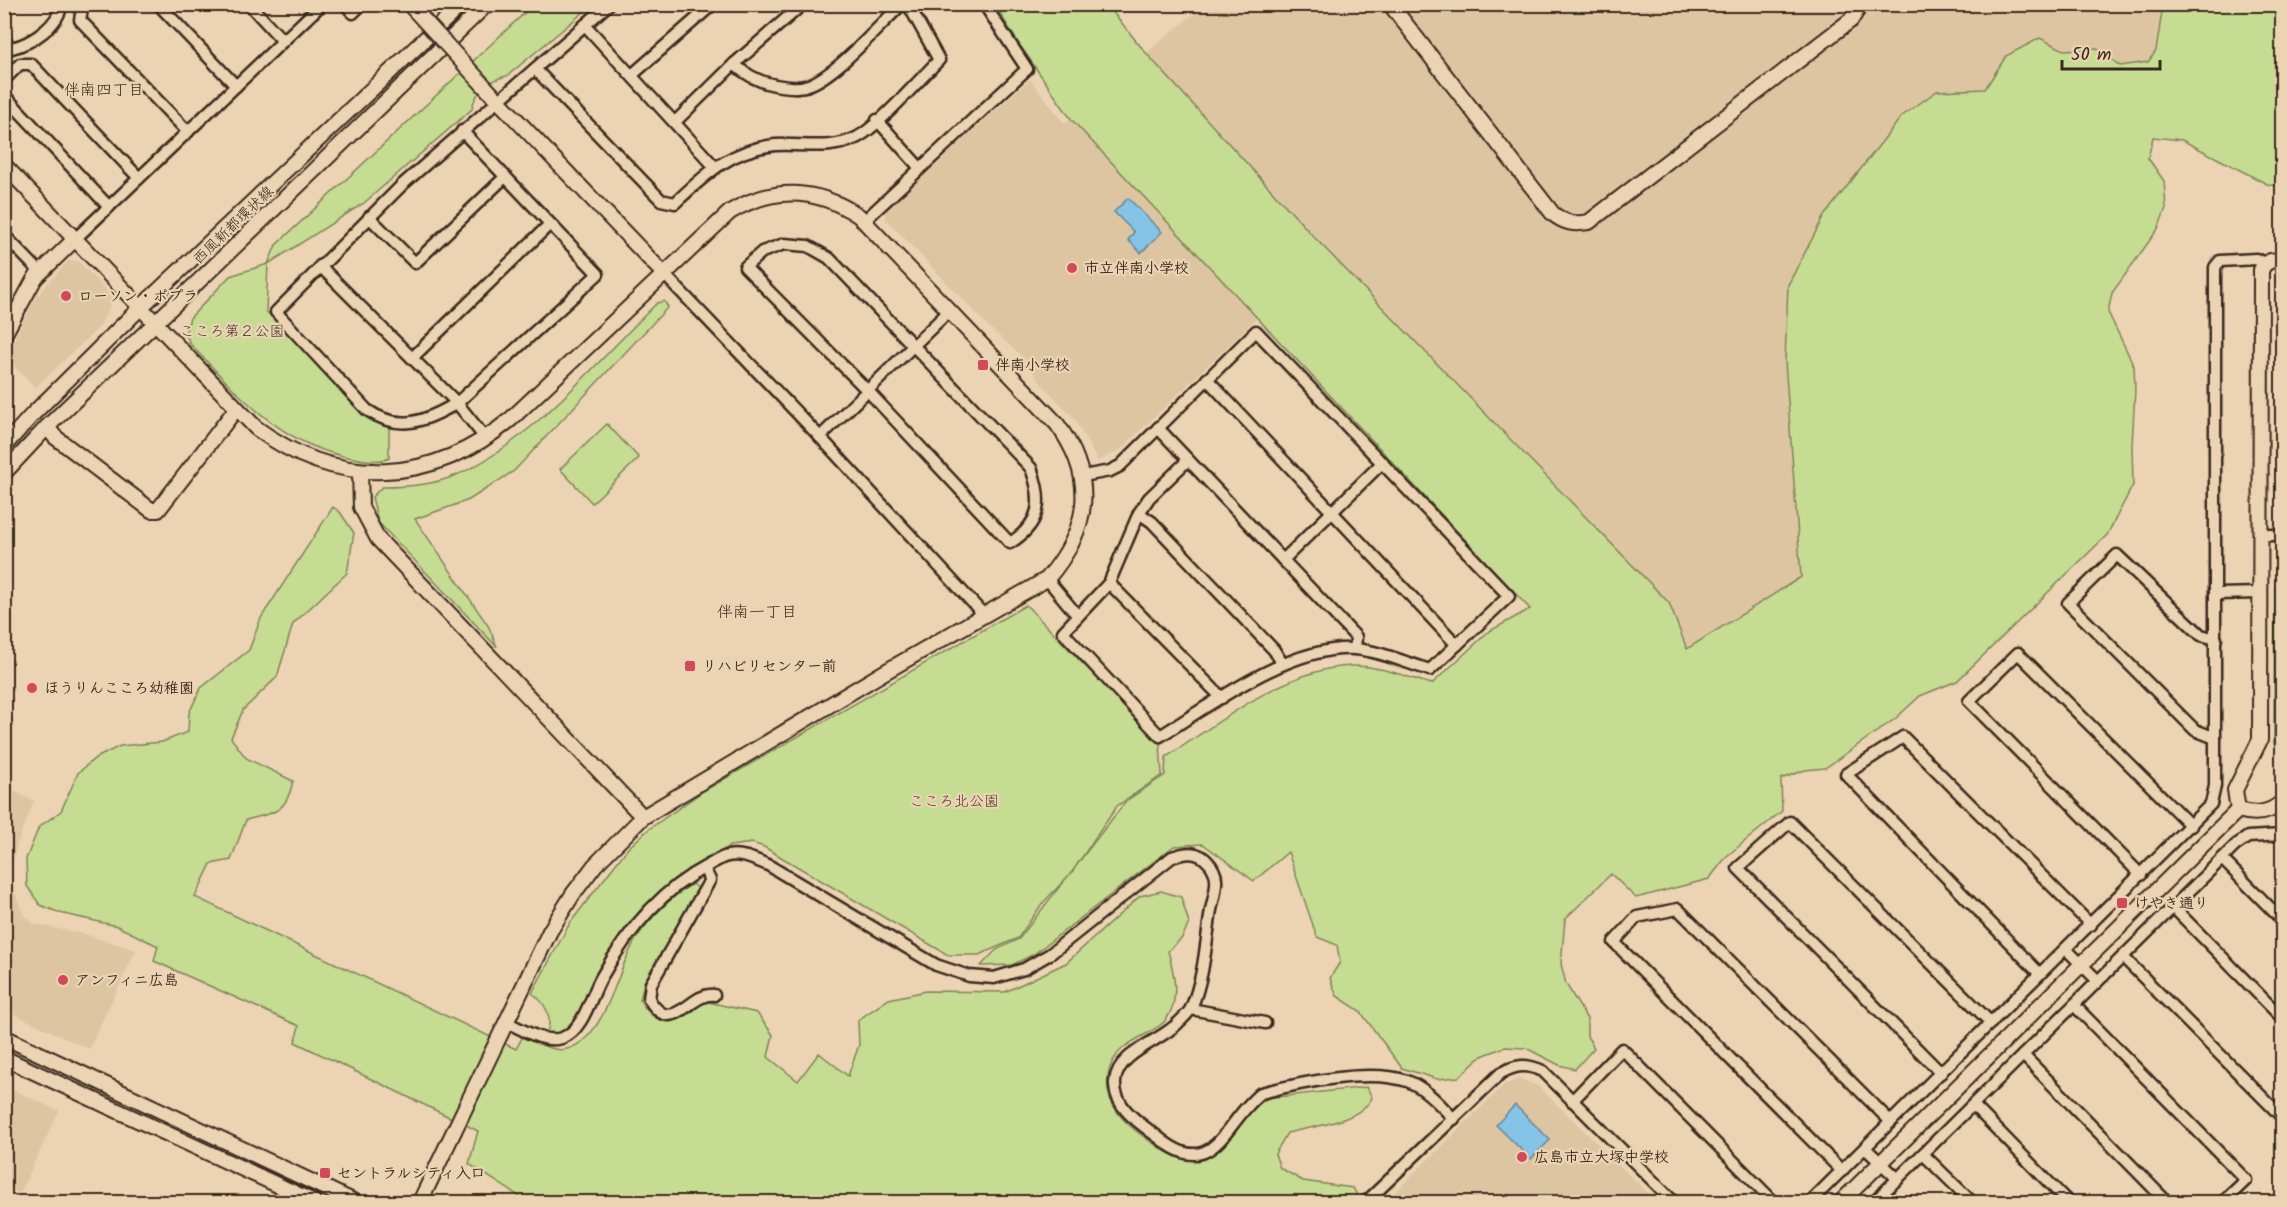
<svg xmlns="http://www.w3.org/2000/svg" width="2287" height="1207" font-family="Kalam,'Klee One',sans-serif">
<rect width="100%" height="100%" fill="#ebd3b3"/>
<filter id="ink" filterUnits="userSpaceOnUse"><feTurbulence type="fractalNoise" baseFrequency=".0167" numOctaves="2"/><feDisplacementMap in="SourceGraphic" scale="12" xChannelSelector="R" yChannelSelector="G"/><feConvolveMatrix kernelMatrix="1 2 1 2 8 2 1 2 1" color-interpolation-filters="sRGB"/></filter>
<g filter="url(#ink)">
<!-- built -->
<g fill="#ddc5a2">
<path d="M1206,4l957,1 -7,47 -8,10 -28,4 -23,-18 -33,2 -24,-12 -34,18 -21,33 -48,2 -35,25 -78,100 -36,70 -3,75 16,216 -114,72 -18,-46 -355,-366 -168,-184z"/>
<path d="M1030,79l34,44 7,-4 187,198 -138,133 -22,11 -24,-43 -34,-36 -17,-25 -33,-29 -104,-109v-9z"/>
<path d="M68,261h10l26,27 8,13 -12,25 -65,62 -30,-31 31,-60z"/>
<path d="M5,787l29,14 -16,40 -9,38 14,35 11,10 50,10 52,16 -47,99 -84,-39z"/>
<path d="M1520,1079l18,7 111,108 -8,8h-256l119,-117z"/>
<path d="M5,1086l54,25 -39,82 -15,-6z"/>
</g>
<!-- green -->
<g fill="#c6dc92" stroke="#808358" stroke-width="1.5">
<path d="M533,5h59l-85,71c-16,3 -33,16 -35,33l-108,94 -96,61 -2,47 100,104 23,11v32c-10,5 -26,2 -36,0 -72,-12 -114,-63 -162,-113l-6,-12 5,-15 40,-42 38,-12 8,-19z"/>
<path d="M995,5h112l39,48 168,184 355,366 18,46 114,-72 -16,-216 3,-76 36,-69 78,-100 35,-25 48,-2 21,-33 34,-18 24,12 33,-2 23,18 28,-4 8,-11 7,-46h119v182l-15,-3 -85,-44 -29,-3 -5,21 16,23 2,27 -8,21 -46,64 -4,19 26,54 1,23 -3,57 1,39 -26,50 -150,146 -37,15 -25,23 -70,49 -20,2 -24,9 1,32 -55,45 -18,23 -73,19 -25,-24 -46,45 -4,45 5,20 21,35v17l7,12 -19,21 -16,-4 -33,-17 -21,-1 -23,9 -23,21 -22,2 -35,-11 -42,-57 -23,-15 -7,-18 10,-16 -3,-17 -20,-8 -29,-85 -34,29 -51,-37 -29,2 -140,108 -22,11 -31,1 15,-16 23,-11 107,-138 39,-26 1,-18c55,-35 118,-88 185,-91 27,-1 55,11 81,18l56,-52 42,-23 -459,-490 -54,-78z"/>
<path d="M664,301l4,6 -154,164 -45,29 -54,19 74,108 8,20 -119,-125 -6,-25 10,-10c23,0 51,-2 72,-11 74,-30 145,-116 203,-173z"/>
<path d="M607,424l32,34 -47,45 -32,-34z"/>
<path d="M333,507l7,5 14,21 -7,40 -54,51 -16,53 -34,33 -12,28 15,20 47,23c-7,32 -17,31 -47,39l-15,40 -20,4 -16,33 321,152 7,-13c13,5 29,17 44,13 40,-11 49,-79 69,-110 13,-20 36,-44 57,-55l5,4 -5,13 -49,81 -4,18c20,34 40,24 64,1l53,12 16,22 -5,22 30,24 21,-28 29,23 11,-31 -1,-25 31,-21 37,-8 79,1 61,-29 74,-67 21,-5 20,6 8,26 -7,15 -14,13c6,22 13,50 -3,70 -8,9 -31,18 -42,27 -8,7 -14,18 -15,28 -5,34 26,55 52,72 15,9 29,17 47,9 27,-11 35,-45 61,-59l99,-11 5,11c-14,25 -59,28 -85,35l-12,21 5,14 23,13 50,7 4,7 -6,7h-823l-59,-38 9,-33 -183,-89 4,-16 -145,-65 4,-15 -41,-20 -57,-13 -20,-8 -13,-19 -1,-27 13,-32 22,-16 17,-38 16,-14 26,-13 42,-4 26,-10 1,-19 12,-25 48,-38 12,-32z"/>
<path d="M2275,586h7v161l-8,-3z"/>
<path d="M1026,605l134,138 2,32 -45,31 -45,66 -30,32 -24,34 -39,17h-31l-184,-108 -12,-4 -22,3 -39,23 -34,28 -63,84 -22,45 -12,9 -14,-1c8,-15 0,-31 -14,-41l38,-70 58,-75 21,-19 53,-37z"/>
</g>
<!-- water -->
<g fill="#85c4e6" stroke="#678696" stroke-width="1.5">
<path d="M1128,198l34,34 -21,21 -13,-13 6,-8 -20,-20z"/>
<path d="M1515,1105l35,35 -19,19 -35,-34z"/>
</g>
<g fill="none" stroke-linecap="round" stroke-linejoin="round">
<!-- minor casing -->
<g stroke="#3b2a1e" stroke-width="15">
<g id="minor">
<path d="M83,4l-3,16 108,112"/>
<path d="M158,4l78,82"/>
<path d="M249,4l34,37"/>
<path d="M345,4l8,9 9,-9"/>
<path d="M585,25l129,141"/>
<path d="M4,40l8,8c20,-5 46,-22 50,-44"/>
<path d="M734,64c12,11 25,18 41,21 12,2 24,4 36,-1 28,-12 67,-57 91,-80"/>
<path d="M535,69l126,131 14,3c31,-29 55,-53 100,-58 29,-2 53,6 81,-7 20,-9 65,-60 83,-78l-31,-56"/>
<path d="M632,75l81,-71"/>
<path d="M4,80l16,-16h11l108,114"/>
<path d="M4,95l105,112"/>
<path d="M877,120l42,47"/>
<path d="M675,122l59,-58 69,-60"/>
<path d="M462,131l136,143 -141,129c-32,19 -58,29 -90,7l-91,-98 126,-127 207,-181"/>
<path d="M369,217l46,46 90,-86"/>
<path d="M864,221l163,-152 -43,-65"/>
<path d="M4,235l36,37"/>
<path d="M75,239l247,-235"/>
<path d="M784,244l24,2 21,12 202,210c12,32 11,55 -21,75l-142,-152 -123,-124 17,-15z"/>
<path d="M320,266l137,137 29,36"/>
<path d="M664,274l156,163 163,177"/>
<path d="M412,358l138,-134"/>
<path d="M1207,379l250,266"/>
<path d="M1158,428l198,209 -1,12"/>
<path d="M820,437l130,-127"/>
<path d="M1083,476l27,-5 10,-5 136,-135 253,265 -79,74c-24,-7 -50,-19 -75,-21 -65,-4 -143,55 -195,87l-97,-104 46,-49 30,-70 10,-15 39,-38"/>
<path d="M1139,513l13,9 122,128 8,13"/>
<path d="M2262,535h20"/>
<path d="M1283,560l100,-98"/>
<path d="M1047,579l30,36"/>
<path d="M1109,583l113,115"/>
<path d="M2216,594l45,-1"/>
<path d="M2215,738l-20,-8 -127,-127 49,-48 84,80 15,4"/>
<path d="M2222,859l60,61"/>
<path d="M704,868l6,12 -59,104 -2,15c23,39 41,-7 65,-4"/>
<path d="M2141,875l-172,-174 49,-48 173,173"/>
<path d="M2173,907l109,111"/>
<path d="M2066,949l32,32"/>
<path d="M2123,957l159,160"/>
<path d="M2040,974l-194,-200 57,-37 188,188"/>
<path d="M2074,1005l172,175 -23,22"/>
<path d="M1191,1009l74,14"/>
<path d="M506,1022c16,7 38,22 56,16 21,-7 29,-42 39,-60 25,-45 60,-88 106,-112 6,-3 14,-9 21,-10 13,-3 28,4 40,9l168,100 33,11 25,2 30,-9 26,-15 122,-97c14,-5 26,-7 37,6 3,3 7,11 7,16 1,9 -3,21 -5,31 -5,31 -7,69 -20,98 -2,5 -8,10 -12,14 -17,19 -62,30 -64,60 -2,25 26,42 43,55 56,47 65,-14 103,-44 38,-10 109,-25 146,-12 19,7 33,24 47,38"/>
<path d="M2023,1055l144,147"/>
<path d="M1941,1073l-203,-205 52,-46 201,201"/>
<path d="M1572,1101l50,-52 152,153"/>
<path d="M1973,1105l95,97"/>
<path d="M1865,1148l33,31"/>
<path d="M1923,1154l49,48"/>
<path d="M1842,1171l-228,-229 23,-25 41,-8 213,213"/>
<path d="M1366,1202l135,-129c16,-9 26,-9 42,-2l131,131"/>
<path d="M1810,1202l401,-398 4,-18v-519l5,-6 36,-2 8,4"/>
<path d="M1874,1202l362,-357 12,-8 34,-2"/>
</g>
</g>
<!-- tertiary casing -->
<g stroke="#3b2a1e" stroke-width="18">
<g id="tertiary">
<path d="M1390,4l163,210c12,9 21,11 36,8l262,-202 10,-16"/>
<path d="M488,90l176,184"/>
<path d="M4,165l252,263c83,61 176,57 255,-9l219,-207c43,-26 87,-24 129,4l198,208c40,55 33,105 -10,155l-164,94 -240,144 -48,48 -22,29 -23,37 -130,271"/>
<path d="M4,335l31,-57 40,-39"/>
<path d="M47,427l8,10 96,73h7l78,-101"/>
<path d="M4,446l28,-31 108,-107 322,-304"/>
<path d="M360,471l1,36 17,32 265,278"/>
<path d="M4,473l43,-46 440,-423"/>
<path d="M2238,810l-3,-20 25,-50 1,-470c5,-10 11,-10 21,-10"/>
<path d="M4,1037l351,165"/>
<path d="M4,1058l310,144"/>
<path d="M1841,1202l397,-392c17,5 31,4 44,-8"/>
</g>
</g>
<!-- minor -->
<use href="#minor" stroke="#ebd3b3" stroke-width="10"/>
<!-- tertiary -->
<use href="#tertiary" stroke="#ebd3b3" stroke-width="14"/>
<!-- tertiary-bridge casing -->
<g stroke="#3b2a1e" stroke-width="18" stroke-linecap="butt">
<path id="tertiary-bridge" d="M409,4l79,86"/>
</g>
<!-- tertiary-bridge -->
<use href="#tertiary-bridge" stroke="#ebd3b3" stroke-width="14"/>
</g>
</g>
<!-- markers -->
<g fill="#d1495b" stroke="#ebd3b3" stroke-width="2">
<circle cx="1072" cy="268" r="6"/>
<circle cx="66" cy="296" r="6"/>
<rect x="977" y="359" width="12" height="12" rx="3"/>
<rect x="684" y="660" width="12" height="12" rx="3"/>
<circle cx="32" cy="688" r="6"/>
<rect x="2116" y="897" width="12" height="12" rx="3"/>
<circle cx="63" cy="980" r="6"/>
<circle cx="1522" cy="1157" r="6"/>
<rect x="319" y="1167" width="12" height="12" rx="3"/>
</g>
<g text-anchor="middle" stroke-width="4.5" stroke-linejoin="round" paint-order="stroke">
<!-- street labels -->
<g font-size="15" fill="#3b2a1e" stroke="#ebd3b3">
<text transform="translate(233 225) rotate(-44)" y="5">西風新都環状線</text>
</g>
<!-- poi labels -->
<g font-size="15" font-weight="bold" fill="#3b2a1e" stroke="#ebd3b3" text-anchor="start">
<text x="1084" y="273">市立伴南小学校</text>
<text x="78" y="301">ローソン・ポプラ</text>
<text x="995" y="370">伴南小学校</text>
<text x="702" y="671">リハビリセンター前</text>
<text x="44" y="693">ほうりんこころ幼稚園</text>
<text x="2134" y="908">けやき通り</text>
<text x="75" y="985">アンフィニ広島</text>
<text x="1534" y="1162">広島市立大塚中学校</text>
<text x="337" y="1178">セントラルシティ入口</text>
</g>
<!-- park labels -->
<g font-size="15" fill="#493c2a" stroke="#ebd3b3">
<text x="232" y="336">こころ第２公園</text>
<text x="954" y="806">こころ北公園</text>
</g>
<!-- neighbourhood labels -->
<g font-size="16" fill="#3b2a1e" stroke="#ebd3b3">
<text x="104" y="95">伴南四丁目</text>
<text x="757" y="617">伴南一丁目</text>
</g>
</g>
<!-- margin -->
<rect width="2287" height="1207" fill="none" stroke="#ebd3b3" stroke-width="24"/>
<rect x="12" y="12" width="2263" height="1183" fill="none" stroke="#3b2a1e" stroke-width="2" filter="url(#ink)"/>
<!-- scale -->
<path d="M2062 60v9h98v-9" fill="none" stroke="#3b2a1e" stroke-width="3"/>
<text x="2071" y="60" font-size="18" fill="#3b2a1e" stroke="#ebd3b3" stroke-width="4.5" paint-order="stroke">50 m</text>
</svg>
